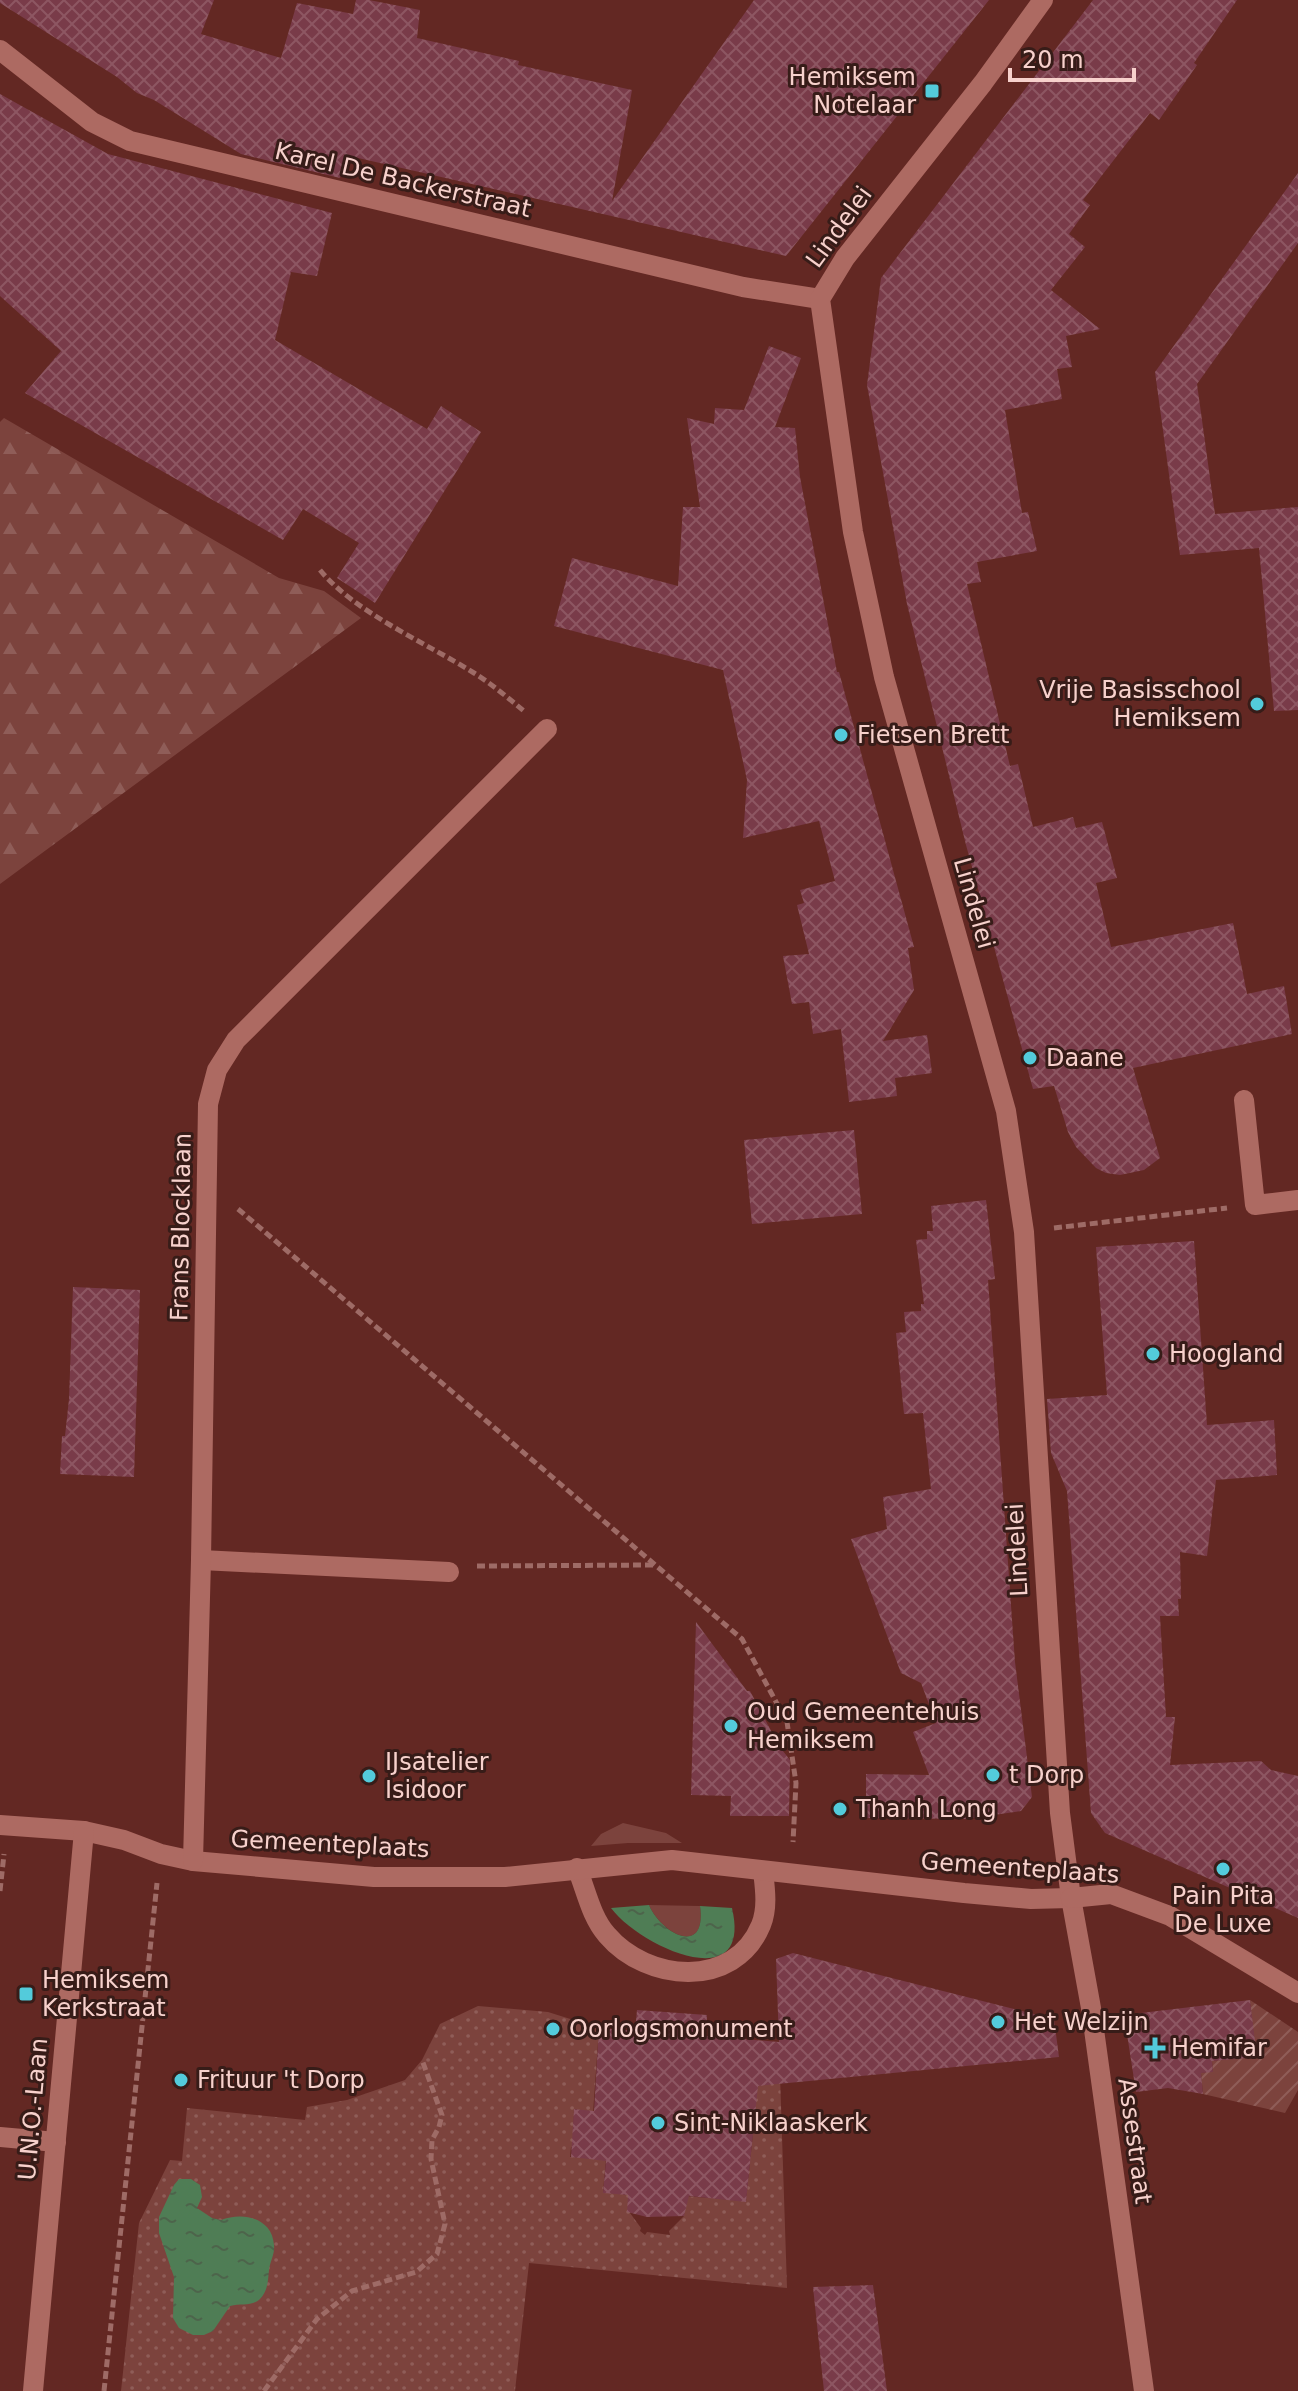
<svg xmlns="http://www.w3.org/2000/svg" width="1298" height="2391" font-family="'DejaVu Sans',sans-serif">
<defs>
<pattern id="forest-firs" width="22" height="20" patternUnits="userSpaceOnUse" patternTransform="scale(2)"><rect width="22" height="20" fill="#7c433d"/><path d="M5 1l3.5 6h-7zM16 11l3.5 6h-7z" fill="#8f5d58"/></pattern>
<pattern id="park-dots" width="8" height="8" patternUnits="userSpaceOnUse" patternTransform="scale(2)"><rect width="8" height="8" fill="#7c433d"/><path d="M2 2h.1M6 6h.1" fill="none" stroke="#8f5d58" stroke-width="1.8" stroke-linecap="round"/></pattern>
<pattern id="garden-furrows" width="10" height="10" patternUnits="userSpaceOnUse" patternTransform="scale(2)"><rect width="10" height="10" fill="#7c433d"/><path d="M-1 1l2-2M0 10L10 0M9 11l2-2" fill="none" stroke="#8f5d58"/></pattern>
<pattern id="water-ripples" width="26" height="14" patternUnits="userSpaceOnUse" patternTransform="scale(2)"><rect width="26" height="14" fill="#4f7d55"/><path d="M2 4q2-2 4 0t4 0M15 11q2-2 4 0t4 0" fill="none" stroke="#4d644b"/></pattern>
<pattern id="building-cross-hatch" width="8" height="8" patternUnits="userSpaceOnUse" patternTransform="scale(2)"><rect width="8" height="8" fill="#793b49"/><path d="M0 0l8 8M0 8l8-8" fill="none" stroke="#8d5662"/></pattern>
</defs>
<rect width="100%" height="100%" fill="#632823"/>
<!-- grass -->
<g fill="#7c433d">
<path d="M623,1823l43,10 16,10h-54l-37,3 10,-12z"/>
<path d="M649,1905l51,1c7,51 -38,29 -51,-1z"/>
</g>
<!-- forest -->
<path fill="url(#forest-firs)" d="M4,418l275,160 45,13 37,27 -361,266v-462z"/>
<!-- park -->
<path fill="url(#park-dots)" d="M478,2006l70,6 51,16 -6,85 -19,-4 -1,38h-2l-1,10 36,1 -3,34 28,3 -1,18 11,15 -1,3 5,4 2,-3 23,3 -1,-4 15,-15v-20l62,5 8,-77 -20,-1 45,-78 8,243 -258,-25 -14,128h-394l18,-168 31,-63 12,1 5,-53 118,12 2,-13 40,-7 58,-20 17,-20 18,-36z"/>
<!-- garden -->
<path fill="url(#garden-furrows)" d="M1250,2000l48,32v58l-13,23 -82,-19 -2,-21 12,-2 -1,-10 44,-4z"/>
<!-- water -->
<g fill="url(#water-ripples)">
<path d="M649,1905c13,30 58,52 51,1l32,2c21,90 -92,39 -121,0z"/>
<path d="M179,2179h12l9,6 2,12 -5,11 15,10 9,2c21,-8 51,-3 53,25 1,9 -4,16 -5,25 -1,10 -1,21 -9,29 -9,8 -19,4 -30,7l-17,25 -9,4h-11l-14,-7 -6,-10 1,-41 -15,-44v-16l15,-32z"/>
</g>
<!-- building -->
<g fill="url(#building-cross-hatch)">
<path d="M0,0h214l-13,34 80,24 16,-55 56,11 3,-14h13l51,10 -3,28 102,23 -1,4 114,25 -20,111 142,-201h235l-203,256 -441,-101 -5,23 -99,-24 -87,-54 -17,-7 -20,-16 -117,-74z"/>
<path d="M1093,0h144l-43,63 3,2 -38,55 -9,-7 -67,87 7,5 -21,29 16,13 -34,43 49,39 -34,7 6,31 -15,2 5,30 -57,11 17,103 6,-1 9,39 -60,11 4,20 -14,2 43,182 8,-2 15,63 40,-10 3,11 26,-6 15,56 -21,5 15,64 122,-24 14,71 37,-8 8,48 -159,34 27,90 -16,12 -24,5 -14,-2 -10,-5 -20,-21 -8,-15 -14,-46 -21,3 -67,-244 -59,-241 -40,-219 14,-107z"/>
<path d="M0,94l108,60 224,59 -15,63 -26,-4 -16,68 152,89 14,-23 40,26 -106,171 -38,-25 22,-35 -56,-34 -20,31 -258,-147 36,-42 -61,-55z"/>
<path d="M1298,173v70l-101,141 18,130 83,-7v203l-24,1 -15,-163 -79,7 -25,-183z"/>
<path d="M769,346l32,12 -26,69 20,1 5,49 37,195h2l75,275 -6,1 6,42 -31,51 44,-6 5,38 -37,5 2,18 -48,6 -8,-73 -28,5 -4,-32 -17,2 -9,-48 26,-2 -12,-49 7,-2 -4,-13 35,-9 -16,-60 -76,17 4,-58 -24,-110 -169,-44 18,-68 106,28 5,-79h17l-13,-89 27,6 1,-16 29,2z"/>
<path d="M854,1130l8,84 -110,10 -8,-84z"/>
<path d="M986,1200l9,79 -7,1 27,382 17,135 -11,14 -55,8 -100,-1v-44l63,1 -16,-43 23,-9 -15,-40 -20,-10 -50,-134 36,-10 -4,-32 48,-8 -8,-76 -19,1 -8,-81 10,-1 -2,-20 17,-1v-7h3l-8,-64 11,-1v-8h6l-2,-25z"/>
<path d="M1194,1241l13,184 67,-5 3,55 -61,5 -9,76 -27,-4 1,47h-3l1,17h-19l6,101h9l-5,48 91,-4 10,9 27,6v142l-193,-85 -14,-20 -24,-322 -16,-38 -4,-54 60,-4 -11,-148z"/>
<path d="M73,1287l67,3 -6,187 -74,-3 2,-38h3l4,-37z"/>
<path d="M696,1622l51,69h3l29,55 11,14 -1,56h-59l1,-20 -40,-1z"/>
<path d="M793,1953l261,66 5,38 -301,29 -12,116 -57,-6 -5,20 -37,1 -20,-5 1,-17 -25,-2 3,-32 -35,-4 3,-48 20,2 5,-83 36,3 2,-21 70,5 -1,21 73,6 -3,-83z"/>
<path d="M1250,2000l7,57 -45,4 1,11 -12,1 2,21 -35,-6 -32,4 -12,-77z"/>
<path d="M873,2285l14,106h-63l-11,-104z"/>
</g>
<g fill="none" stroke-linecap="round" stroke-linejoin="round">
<!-- path -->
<g stroke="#9e6b66" stroke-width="5" stroke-dasharray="8 4" stroke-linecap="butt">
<path d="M320,570c34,42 108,74 154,103 18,11 34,25 50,38"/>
<path d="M238,1209l504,430 45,83 9,61 -3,59"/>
<path d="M1054,1228l173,-20"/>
<path d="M477,1566l178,-1"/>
<path d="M0,1891l4,-37"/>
<path d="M104,2391l53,-508"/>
<path d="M264,2391l53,-72 35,-28 64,-19 21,-18 8,-30 -14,-65 1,-19 7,-13 3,-12 -20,-55"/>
</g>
<!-- lane -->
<g stroke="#ad6a62" stroke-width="20">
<path d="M201,1560l248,12"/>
<path d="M577,1868c9,22 14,49 30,67 40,47 127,55 154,-10 7,-17 4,-37 2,-54"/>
<path d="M0,2137l56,5"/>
</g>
<!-- street -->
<g stroke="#ad6a62" stroke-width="20">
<path d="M0,50l92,72 38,19 613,146 77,12"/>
<path d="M1244,1100l11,105 43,-5"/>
<path d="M0,1825l84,6 40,9 37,14 32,7 181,16h131l167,-17 292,33 67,6 40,-1"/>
<path d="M193,1861l8,-301 7,-456 9,-34 19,-30 311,-311"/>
<path d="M33,2391l51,-560"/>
</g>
<!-- secondary -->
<g stroke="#ad6a62" stroke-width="20">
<path d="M1043,0l-60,83 -138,175 -25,41 33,233 31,145 122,434 18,121 36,581 11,85 20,110 53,383"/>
<path d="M1071,1898l40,-4 59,22 128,77"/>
</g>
</g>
<!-- markers -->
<g fill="#53cbdb" stroke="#371c18" stroke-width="3">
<rect x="924" y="83" width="16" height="16" rx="4"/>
<circle cx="1257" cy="704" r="8"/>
<circle cx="841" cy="735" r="8"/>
<circle cx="1030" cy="1058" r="8"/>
<circle cx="1153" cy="1354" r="8"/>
<circle cx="731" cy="1726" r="8"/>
<circle cx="993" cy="1775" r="8"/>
<circle cx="369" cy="1776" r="8"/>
<circle cx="840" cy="1809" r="8"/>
<circle cx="1223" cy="1869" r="8"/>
<rect x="18" y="1986" width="16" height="16" rx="4"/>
<circle cx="998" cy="2022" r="8"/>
<circle cx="553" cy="2029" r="8"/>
<path d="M1151 2036h8v8h8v8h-8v8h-8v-8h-8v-8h8z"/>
<circle cx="181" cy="2080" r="8"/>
<circle cx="658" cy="2123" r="8"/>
</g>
<g text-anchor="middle" stroke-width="6" stroke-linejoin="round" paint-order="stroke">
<!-- poi labels -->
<g font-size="24" fill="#f7d1cc" stroke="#371c18" text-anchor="start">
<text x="916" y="85" text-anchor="end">Hemiksem<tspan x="916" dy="28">Notelaar</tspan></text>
<text x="1241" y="698" text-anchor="end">Vrije Basisschool<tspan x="1241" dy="28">Hemiksem</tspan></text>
<text x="857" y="743">Fietsen Brett</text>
<text x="1046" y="1066">Daane</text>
<text x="1169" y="1362">Hoogland</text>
<text x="747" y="1720">Oud Gemeentehuis<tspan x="747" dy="28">Hemiksem</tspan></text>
<text x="385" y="1770">IJsatelier<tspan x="385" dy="28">Isidoor</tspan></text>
<text x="1009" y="1783">t Dorp</text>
<text x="856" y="1817">Thanh Long</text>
<text x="1223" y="1904" text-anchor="middle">Pain Pita<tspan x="1223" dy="28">De Luxe</tspan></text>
<text x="42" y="1988">Hemiksem<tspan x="42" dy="28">Kerkstraat</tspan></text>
<text x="1014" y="2030">Het Welzijn</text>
<text x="569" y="2037">Oorlogsmonument</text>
<text x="1171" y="2056">Hemifar</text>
<text x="197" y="2088">Frituur 't Dorp</text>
<text x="674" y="2131">Sint-Niklaaskerk</text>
</g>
<!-- street labels -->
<g font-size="24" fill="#f7d1cc" stroke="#371c18">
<text transform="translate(403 180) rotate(13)" y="8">Karel De Backerstraat</text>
<text transform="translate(839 227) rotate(-54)" y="8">Lindelei</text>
<text transform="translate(974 903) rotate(74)" y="8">Lindelei</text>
<text transform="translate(181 1227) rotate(-89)" y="8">Frans Blocklaan</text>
<text transform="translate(1017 1550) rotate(-93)" y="8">Lindelei</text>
<text transform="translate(330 1844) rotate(3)" y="8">Gemeenteplaats</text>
<text transform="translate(1020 1868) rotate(4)" y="8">Gemeenteplaats</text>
<text transform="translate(33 2109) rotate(-85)" y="8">U.N.O.-Laan</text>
<text transform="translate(1135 2141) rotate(82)" y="8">Assestraat</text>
</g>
</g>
<!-- scale -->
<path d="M1010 68v12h124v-12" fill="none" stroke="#f7d1cc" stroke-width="4"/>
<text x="1022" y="68" font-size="24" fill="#f7d1cc" stroke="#371c18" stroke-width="6" paint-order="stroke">20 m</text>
</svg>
